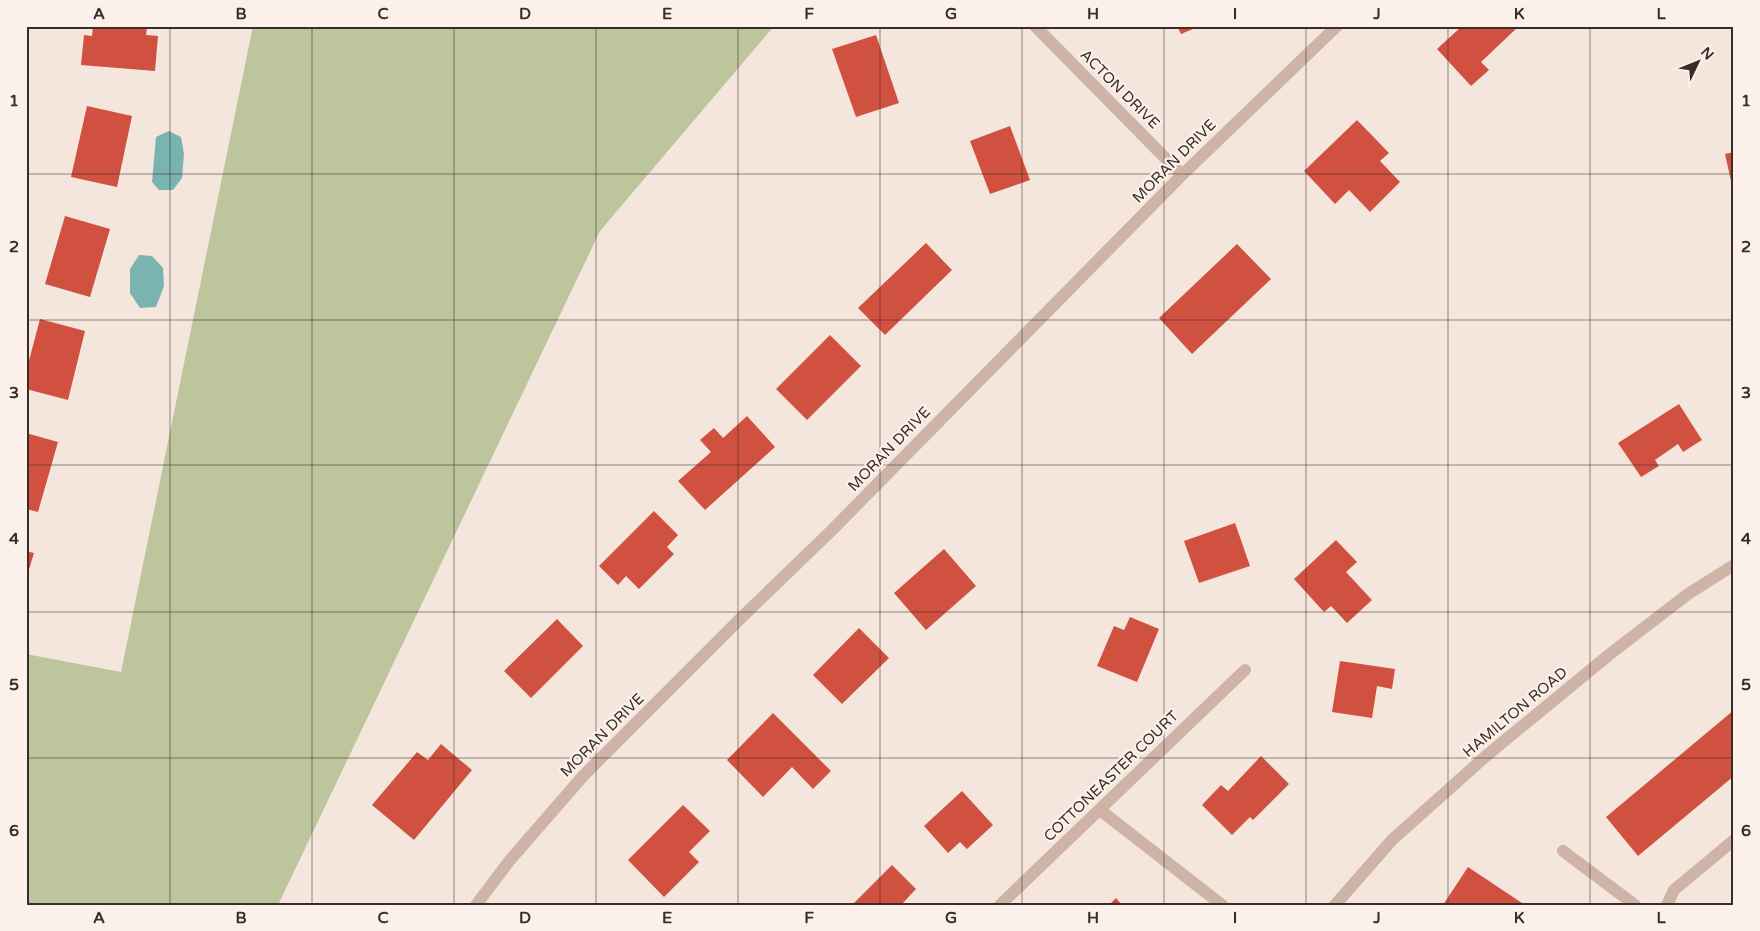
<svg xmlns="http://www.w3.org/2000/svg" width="1760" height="931" font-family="'Varela Round',sans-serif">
<rect width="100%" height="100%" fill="#f5e6dd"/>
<!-- green -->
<path fill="#bcc59b" d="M253,26h521l-174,205 -322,674h-252v-251l95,18z"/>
<!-- water -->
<g fill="#79b4b0">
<path d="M169,131l12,6 3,17 -2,24 -9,12h-14l-7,-8 4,-45z"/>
<path d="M139,255l13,1 11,12 1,18 -8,21 -16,1 -10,-15v-24z"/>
</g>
<!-- building -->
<g fill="#d0513f">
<path d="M93,26h54l-1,9 12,1 -3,35 -74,-6 3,-30 8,1z"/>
<path d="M1177,26h23l-19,8z"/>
<path d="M1462,26h57l-38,36 8,8 -18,16 -34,-37z"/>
<path d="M876,35l23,68 -43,14 -24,-68z"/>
<path d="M87,106l45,10 -15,71 -46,-10z"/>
<path d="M1357,120l32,33 -9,8 20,21 -30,30 -21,-22 -14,14 -31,-33z"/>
<path d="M1010,126l20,54 -40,14 -20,-53z"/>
<path d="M1734,152v38h-1l-8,-36z"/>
<path d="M65,216l45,13 -20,68 -45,-13z"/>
<path d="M926,243l26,27 -67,65 -27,-27z"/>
<path d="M1237,244l34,35 -79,75 -33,-36z"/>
<path d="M40,319l45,12 -17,69 -42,-11v-17z"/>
<path d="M830,335l31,31 -54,54 -31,-31z"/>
<path d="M1679,404l23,36 -19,12 -5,-8 -23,16 4,6 -18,11 -23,-34z"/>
<path d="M747,416l28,31 -70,63 -27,-29 33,-29 -11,-12 14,-12 9,10z"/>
<path d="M26,433l32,9 -20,70 -12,-3z"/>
<path d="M654,511l24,24 -11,12 7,7 -35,35 -13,-13 -8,9 -19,-19z"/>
<path d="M1235,523l15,43 -51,17 -15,-42z"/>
<path d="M1336,540l21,22 -11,10 26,28 -25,23 -16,-17 -7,6 -30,-33z"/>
<path d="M944,549l32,37 -50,44 -32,-37z"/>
<path d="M26,551l8,2 -7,23h-1z"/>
<path d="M1130,617l29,12 -22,53 -40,-16 17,-40 10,4z"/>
<path d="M557,619l26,27 -52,52 -27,-27z"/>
<path d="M859,628l30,30 -47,46 -29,-29z"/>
<path d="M1340,661l55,8 -3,20 -15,-3 -5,32 -40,-6z"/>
<path d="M1734,710v66l-96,80 -32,-39z"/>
<path d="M773,713l58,58 -18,18 -21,-22 -29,30 -36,-37z"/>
<path d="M441,744l31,26 -58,70 -42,-35 45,-53 11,8z"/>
<path d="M1261,756l28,28 -36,36 -3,-3 -18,18 -30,-30 19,-20 7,6z"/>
<path d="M962,791l31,34 -26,24 -7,-7 -12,11 -24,-27z"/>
<path d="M683,805l27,26 -21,21 10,10 -35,35 -36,-37z"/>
<path d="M892,865l24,24 -15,16h-49z"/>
<path d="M1468,867l57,38h-82z"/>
<path d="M1116,898l6,7h-13z"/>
</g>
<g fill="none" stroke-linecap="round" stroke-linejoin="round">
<!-- minor -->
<g stroke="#ceb4a7" stroke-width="12">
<path d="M1035,26l147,149"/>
<path d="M1100,810l122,95"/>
<path d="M1563,851l72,54"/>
<path d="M476,905l34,-45 74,-85 157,-157 90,-87 351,-356 155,-149"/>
<path d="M1000,905l245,-235"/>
<path d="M1335,905l57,-65 94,-84 124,-102 78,-60 46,-29"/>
<path d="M1667,905l7,-15 60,-50"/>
</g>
</g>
<!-- grid -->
<path fill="none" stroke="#3a2c28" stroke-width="1" stroke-opacity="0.55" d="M170,26v879M312,26v879M454,26v879M596,26v879M738,26v879M880,26v879M1022,26v879M1164,26v879M1306,26v879M1448,26v879M1590,26v879M26,174h1708M26,320h1708M26,465h1708M26,612h1708M26,758h1708"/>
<g text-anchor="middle" stroke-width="4.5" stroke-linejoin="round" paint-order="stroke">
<!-- street labels -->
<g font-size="15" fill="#3a2c28" stroke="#fbf1ea">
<text transform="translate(1120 89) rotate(45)" y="5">ACTON DRIVE</text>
<text transform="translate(1174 161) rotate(-45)" y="5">MORAN DRIVE</text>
<text transform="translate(889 449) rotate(-46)" y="5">MORAN DRIVE</text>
<text transform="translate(1515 712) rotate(-40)" y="5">HAMILTON ROAD</text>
<text transform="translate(602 735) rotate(-45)" y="5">MORAN DRIVE</text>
<text transform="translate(1111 776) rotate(-44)" y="5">COTTONEASTER COURT</text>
</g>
</g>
<!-- border -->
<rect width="1760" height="931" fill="none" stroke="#fbf1ea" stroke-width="55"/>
<!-- north arrow -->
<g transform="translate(1698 62) rotate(47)" stroke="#fbf1ea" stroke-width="4" paint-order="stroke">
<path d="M0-4L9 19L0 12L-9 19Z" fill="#3a2c28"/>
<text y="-8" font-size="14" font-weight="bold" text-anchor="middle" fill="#3a2c28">N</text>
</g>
<rect x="28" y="28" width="1704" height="876" fill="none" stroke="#3a2c28" stroke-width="2"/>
<g font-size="16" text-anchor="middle" font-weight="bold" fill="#3a2c28">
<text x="99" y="19">A</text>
<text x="241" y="19">B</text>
<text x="383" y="19">C</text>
<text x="525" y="19">D</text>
<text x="667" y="19">E</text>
<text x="809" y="19">F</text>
<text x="951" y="19">G</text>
<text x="1093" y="19">H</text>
<text x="1235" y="19">I</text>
<text x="1377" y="19">J</text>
<text x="1519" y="19">K</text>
<text x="1661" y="19">L</text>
<text x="14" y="106">1</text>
<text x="1746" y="106">1</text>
<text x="14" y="252">2</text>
<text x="1746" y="252">2</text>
<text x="14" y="398">3</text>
<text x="1746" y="398">3</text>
<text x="14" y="544">4</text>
<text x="1746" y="544">4</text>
<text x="14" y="690">5</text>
<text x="1746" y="690">5</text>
<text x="14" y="836">6</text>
<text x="1746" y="836">6</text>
<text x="99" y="923">A</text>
<text x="241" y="923">B</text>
<text x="383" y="923">C</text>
<text x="525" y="923">D</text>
<text x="667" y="923">E</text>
<text x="809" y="923">F</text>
<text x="951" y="923">G</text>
<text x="1093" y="923">H</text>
<text x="1235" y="923">I</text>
<text x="1377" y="923">J</text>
<text x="1519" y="923">K</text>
<text x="1661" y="923">L</text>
</g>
</svg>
